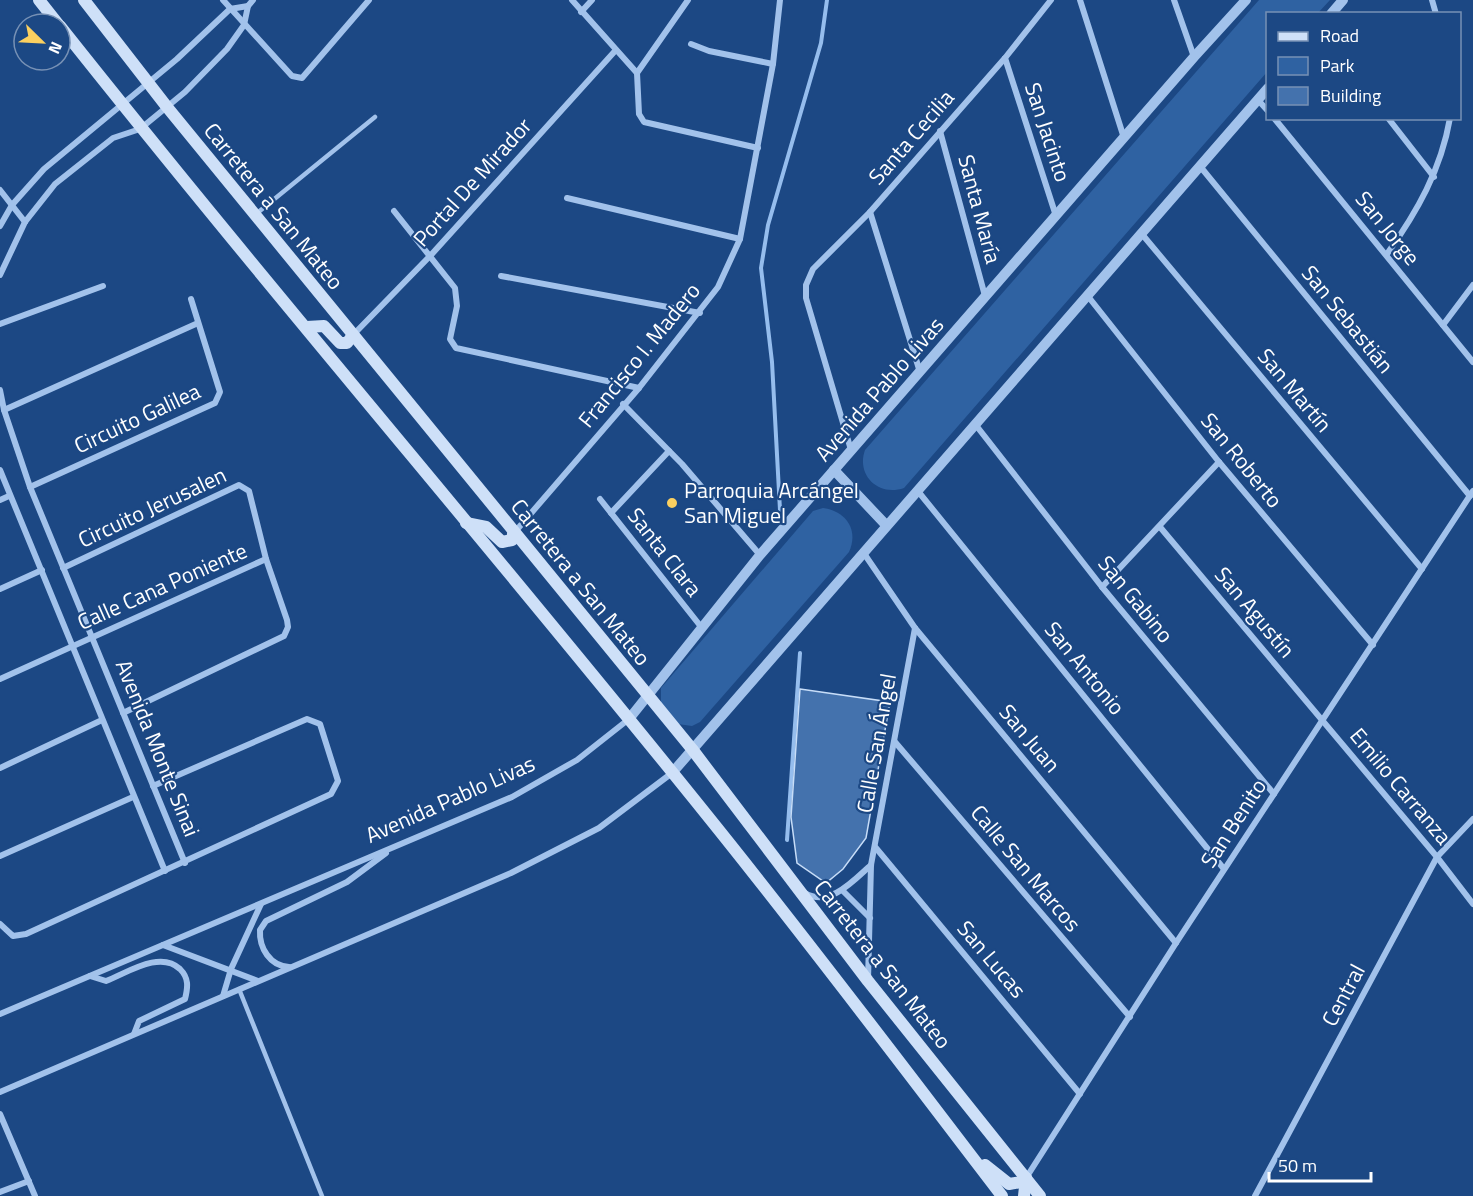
<svg xmlns="http://www.w3.org/2000/svg" width="1473" height="1196" font-family="'Titillium Web',sans-serif">
<rect width="100%" height="100%" fill="#1c4884"/>
<!-- green -->
<g fill="#2f62a2">
<path d="M1259,0h71l-12,13 -50,1 -1,58 -363,416c-26,9 -48,-13 -39,-38z"/>
<path d="M823,508c23,3 36,22 26,44l-149,170 -8,4 -14,-2 -17,-20v-16l152,-177z"/>
</g>
<g fill="none" stroke-linecap="round" stroke-linejoin="round">
<!-- stream -->
<g stroke="#95bded" stroke-width="4">
<path d="M780,510l-8,-148 -11,-94 7,-43 53,-182 6,-43"/>
<path d="M787,840l13,-187"/>
</g>
</g>
<!-- building -->
<path fill="#4472ad" stroke="#c7ddf8" stroke-width="1.5" d="M800,689l90,13 -24,136 -23,31 -17,14 -29,-20 -6,-46z"/>
<g fill="none" stroke-linecap="round" stroke-linejoin="round">
<!-- service -->
<g stroke="#a2c2eb" stroke-width="4.5">
<path d="M256,214l119,-97"/>
<path d="M239,989l83,207"/>
</g>
<!-- minor -->
<g stroke="#a2c2eb" stroke-width="6">
<path d="M223,0l69,76 10,2 67,-78"/>
<path d="M572,0l65,73 2,41 5,8 114,26"/>
<path d="M1080,0l44,138"/>
<path d="M1174,0l20,57"/>
<path d="M1432,0l4,14"/>
<path d="M581,12l11,-12"/>
<path d="M691,44l18,7 64,13"/>
<path d="M1005,58l51,158"/>
<path d="M637,73l51,-73"/>
<path d="M1258,100l10,11"/>
<path d="M1274,118l199,244"/>
<path d="M1388,118l46,59"/>
<path d="M940,131l45,165"/>
<path d="M1199,165l271,331"/>
<path d="M0,190l25,32"/>
<path d="M567,198l173,41"/>
<path d="M394,211l61,77 2,18 -7,33 6,9 183,40"/>
<path d="M870,212l50,160"/>
<path d="M0,226l12,-21 32,-36 133,-110 53,-50 18,-3"/>
<path d="M1141,233l281,336"/>
<path d="M1387,254c30,-42 54,-84 63,-136"/>
<path d="M0,275l25,-53 30,-38 58,-46 27,-9 45,-37 42,-43 17,-24 4,-19 5,-6"/>
<path d="M501,276l199,37"/>
<path d="M1087,295l132,167 154,183"/>
<path d="M0,324l103,-38"/>
<path d="M1443,325l30,-40"/>
<path d="M353,335l78,-80 184,-204"/>
<path d="M0,390l4,20 26,77 155,376"/>
<path d="M623,404l59,60 78,91"/>
<path d="M4,410l194,-87"/>
<path d="M975,424l127,163 172,207"/>
<path d="M851,450l-45,-152v-13l7,-16 57,-57 135,-154 46,-58"/>
<path d="M0,470l165,401"/>
<path d="M30,487l185,-84 5,-11 -29,-93"/>
<path d="M917,490l307,379"/>
<path d="M600,499l102,129"/>
<path d="M0,500l9,-4"/>
<path d="M611,513l58,-62"/>
<path d="M1160,527l277,330 36,47"/>
<path d="M514,533l125,-145 79,-101 22,-48 33,-175 7,-64"/>
<path d="M863,552l52,76 261,315"/>
<path d="M63,568l176,-83 10,6 17,68 21,61 1,7 -4,9 -161,77"/>
<path d="M1102,587l117,-125"/>
<path d="M0,589l42,-19"/>
<path d="M0,679l266,-120"/>
<path d="M895,742l235,275"/>
<path d="M0,768l102,-48"/>
<path d="M876,848l204,246"/>
<path d="M0,856l133,-59"/>
<path d="M842,890l28,28"/>
<path d="M805,893c25,15 49,-13 66,-28"/>
<path d="M0,924l13,12 13,-2 305,-140 7,-13 -18,-57 -13,-5 -154,67"/>
<path d="M163,945l95,36"/>
<path d="M289,967c-19,-1 -30,-19 -29,-37l6,-9 81,-39 39,-29"/>
<path d="M90,976l16,5c21,-8 54,-31 74,-12 9,9 8,18 5,30l-46,22 -5,13"/>
<path d="M868,980l3,-115 44,-237"/>
<path d="M223,996l8,-27 30,-65"/>
<path d="M0,1014l512,-217 65,-37 52,-41"/>
<path d="M0,1092l511,-219 88,-45 73,-55"/>
<path d="M0,1114l35,82"/>
<path d="M1026,1178l150,-235 297,-452"/>
<path d="M0,1192l29,-11"/>
<path d="M1255,1196l182,-339 36,-38"/>
</g>
<!-- tertiary -->
<g stroke="#a2c2eb" stroke-width="10">
<path d="M1331,14l12,-14"/>
<path d="M834,470l52,55"/>
<path d="M629,719l131,-164 434,-498 52,-57"/>
<path d="M672,773l596,-685"/>
</g>
<!-- secondary -->
<g stroke="#cee0f8" stroke-width="12">
<path d="M39,0l19,24"/>
<path d="M84,0l83,107 525,642 176,232 172,215"/>
<path d="M60,26c211,266 433,523 646,788 101,125 198,254 296,382"/>
<path d="M307,327l17,-1 16,17h7l6,-8"/>
<path d="M466,523l20,4 16,15 10,-2 1,-6"/>
<path d="M985,1165l24,19 12,-2 5,-4"/>
<path d="M1024,1196l2,-18"/>
</g>
</g>
<!-- markers -->
<circle fill="#fbd060" stroke="#1c4884" stroke-width="2" cx="672" cy="503" r="6"/>
<g text-anchor="middle" stroke-width="4.5" stroke-linejoin="round" paint-order="stroke">
<!-- street labels -->
<g font-size="22" fill="#fff" stroke="#1c4884">
<text transform="translate(1048 132) rotate(72)" y="8">San Jacinto</text>
<text transform="translate(911 137) rotate(-49)" y="8">Santa Cecilia</text>
<text transform="translate(472 182) rotate(-48)" y="8">Portal De Mirador</text>
<text transform="translate(274 206) rotate(51)" y="8">Carretera a San Mateo</text>
<text transform="translate(980 209) rotate(75)" y="8">Santa María</text>
<text transform="translate(1388 228) rotate(51)" y="8">San Jorge</text>
<text transform="translate(1348 319) rotate(51)" y="8">San Sebastián</text>
<text transform="translate(639 355) rotate(-51)" y="8">Francisco I. Madero</text>
<text transform="translate(879 389) rotate(-49)" y="8">Avenida Pablo Livas</text>
<text transform="translate(1295 390) rotate(50)" y="8">San Martín</text>
<text transform="translate(137 418) rotate(-25)" y="8">Circuito Galilea</text>
<text transform="translate(1242 460) rotate(51)" y="8">San Roberto</text>
<text transform="translate(152 507) rotate(-25)" y="8">Circuito Jerusalen</text>
<text transform="translate(665 552) rotate(52)" y="8">Santa Clara</text>
<text transform="translate(581 582) rotate(51)" y="8">Carretera a San Mateo</text>
<text transform="translate(162 586) rotate(-24)" y="8">Calle Cana Poniente</text>
<text transform="translate(1136 599) rotate(51)" y="8">San Gabino</text>
<text transform="translate(1255 612) rotate(50)" y="8">San Agustín</text>
<text transform="translate(1085 668) rotate(51)" y="8">San Antonio</text>
<text transform="translate(1030 738) rotate(50)" y="8">San Juan</text>
<text transform="translate(876 743) rotate(-80)" y="8">Calle San Ángel</text>
<text transform="translate(158 748) rotate(68)" y="8">Avenida Monte Sinai</text>
<text transform="translate(1401 786) rotate(50)" y="8">Emilio Carranza</text>
<text transform="translate(450 799) rotate(-24)" y="8">Avenida Pablo Livas</text>
<text transform="translate(1233 823) rotate(-57)" y="8">San Benito</text>
<text transform="translate(1026 868) rotate(50)" y="8">Calle San Marcos</text>
<text transform="translate(992 959) rotate(50)" y="8">San Lucas</text>
<text transform="translate(883 964) rotate(52)" y="8">Carretera a San Mateo</text>
<text transform="translate(1343 995) rotate(-62)" y="8">Central</text>
</g>
<!-- poi labels -->
<g font-size="22" fill="#fff" stroke="#1c4884" text-anchor="start">
<text x="684" y="498">Parroquia Arcángel<tspan x="684" dy="25">San Miguel</tspan></text>
</g>
</g>
<!-- legend -->
<rect x="1266" y="12" width="195" height="108" fill="#1c4884" stroke="#7791b5" stroke-width="1.5"/>
<rect x="1278" y="32" width="30" height="9" fill="#cee0f8" stroke="#7791b5" stroke-width="1.5"/>
<text x="1320" y="42" font-size="18" fill="#ffffff">Road</text>
<rect x="1278" y="57" width="30" height="18" fill="#2f62a2" stroke="#7791b5" stroke-width="1.5"/>
<text x="1320" y="72" font-size="18" fill="#ffffff">Park</text>
<rect x="1278" y="87" width="30" height="18" fill="#4472ad" stroke="#7791b5" stroke-width="1.5"/>
<text x="1320" y="102" font-size="18" fill="#ffffff">Building</text>
<!-- north arrow -->
<g transform="translate(42 42) rotate(114)"><circle r="28" fill="#1c4884" stroke="#7791b5" stroke-width="1.5"/>
<path d="M0-4.5L10 22L0 15L-10 22Z" fill="#fbd060"/>
<text y="-9" font-size="16" font-weight="bold" text-anchor="middle" fill="#ffffff">N</text>
</g>
<!-- scale -->
<path d="M1269 1172v9h102v-9" fill="none" stroke="#ffffff" stroke-width="3"/>
<text x="1278" y="1172" font-size="18" fill="#ffffff" stroke="#1c4884" stroke-width="4.5" paint-order="stroke">50 m</text>
</svg>
